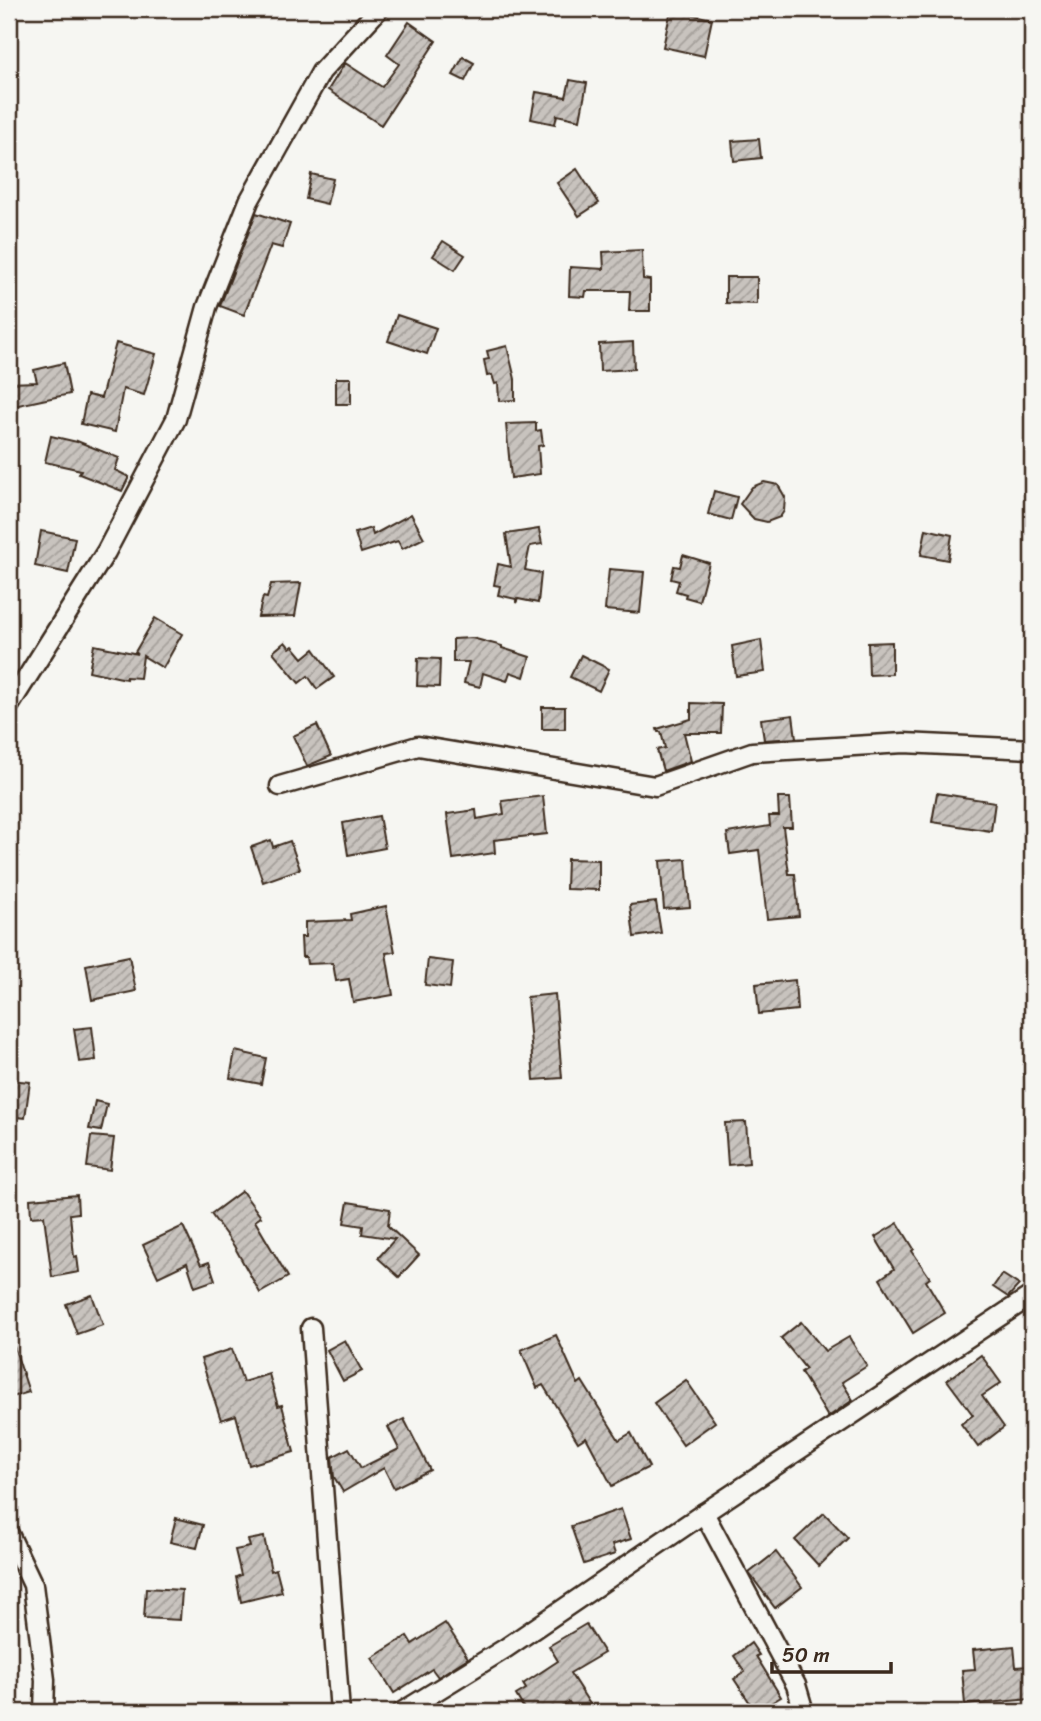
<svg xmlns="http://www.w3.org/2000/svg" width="1041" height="1721" font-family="Sriracha,sans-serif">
<defs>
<pattern id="building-hatch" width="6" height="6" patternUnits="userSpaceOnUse" patternTransform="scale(1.75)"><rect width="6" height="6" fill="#c8c3be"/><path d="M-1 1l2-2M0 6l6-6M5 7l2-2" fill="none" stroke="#a49f9a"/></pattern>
</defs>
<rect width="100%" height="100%" fill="#f6f6f2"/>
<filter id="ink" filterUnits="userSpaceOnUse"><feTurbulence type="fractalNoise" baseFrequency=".0143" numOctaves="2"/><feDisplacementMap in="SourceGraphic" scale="14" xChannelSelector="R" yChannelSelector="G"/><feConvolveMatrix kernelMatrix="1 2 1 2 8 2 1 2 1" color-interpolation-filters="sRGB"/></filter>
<g filter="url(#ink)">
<!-- building -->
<g fill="url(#building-hatch)" stroke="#3b2a1e" stroke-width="2">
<path d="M671,10l41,9 -8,37 -41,-9z"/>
<path d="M409,22l27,19 -55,84 -53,-35 17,-27 37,24 17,-23 -12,-9z"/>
<path d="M463,57l11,6 -9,18 -12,-6z"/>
<path d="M570,80l17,3 -7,37 -23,-5 -2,9 -24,-5 5,-27 30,5z"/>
<path d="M759,139l2,19 -27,3 -2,-20z"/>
<path d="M577,169l22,34 -20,13 -22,-33z"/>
<path d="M311,174l22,5 -6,25 -21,-5z"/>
<path d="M256,213l34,11 -8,24 -11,-3 -27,70 -24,-9z"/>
<path d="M443,241l22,14 -10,15 -22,-14z"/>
<path d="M642,250l1,29 7,1v31h-21l1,-20h-44l-1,6 -16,-1 1,-29 34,2 -1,-17z"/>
<path d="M726,277h31v27l-31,-1z"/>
<path d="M397,315l39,13 -9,26 -39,-13z"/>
<path d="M633,342l1,27 -34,2 -1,-27z"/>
<path d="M116,343l40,11 -12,41 -21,-6 -8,43 -34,-8 6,-29 14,3z"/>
<path d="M507,346l8,33v21l-16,1 -1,-18 -3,1 -3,-9 -5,1 -3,-16 5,-1 -2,-8z"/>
<path d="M64,363l6,31 -61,13v-24l28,-1 -3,-12z"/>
<rect x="336" y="378" width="15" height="26"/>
<path d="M536,423v8l5,-1 2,15 -5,1 2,28 -29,4 -5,-54z"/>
<path d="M51,436l26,6v-1l42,17 -4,12 14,7 -7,14 -43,-17 2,-4 -36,-8z"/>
<path d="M764,482l14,3 7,12 -1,14 -4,6 -13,5 -13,-3 -14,-15 12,-17z"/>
<path d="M714,491l23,6 -6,23 -23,-6z"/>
<path d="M411,514l13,24 -22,11 -4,-8 -37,12 -6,-20 16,-5 2,7z"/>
<path d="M539,529l3,15 -12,2 -5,24 16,3 -3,30 -20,-4 -2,4v-4l-18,-4 2,-9 -6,-1 4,-21 13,3 -5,-33z"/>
<path d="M926,529l26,6 -4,25 -27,-5z"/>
<path d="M41,531l34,7 -7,35 -33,-7z"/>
<path d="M683,555l26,8 -10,38 -14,-4 1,-3 -10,-3 3,-10 -8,-2 3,-13 6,1z"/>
<path d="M609,569l35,3 -4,41 -35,-3z"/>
<path d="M301,583l-6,33 -37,1 5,-20 4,1 4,-14z"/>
<path d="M155,618l27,16 -19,34 -20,-12 -3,22 -14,-1v2l-37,-8 5,-26 44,9 -3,-2z"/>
<path d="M472,638l30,8v2l28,9 -6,20 -14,-5 -3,9 -24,-8 -3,14 -16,-4 5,-21h-16v-23z"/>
<path d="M761,640l4,32 -29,4 -4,-30z"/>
<path d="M285,642l5,6 3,-2 10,12 11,-9 20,28 -17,12 -9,-13 -9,7 -26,-31z"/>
<path d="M892,642v32l-23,1 -1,-32z"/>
<path d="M581,655l28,14 -10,22 -29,-14z"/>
<path d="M418,658l22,1 -1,28 -22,-1z"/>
<path d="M691,703l31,1 -1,29h-37l7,28 -28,10 -6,-21 8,-2 -4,-16h-3l-1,-3 34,-10z"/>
<rect x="542" y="707" width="23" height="22"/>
<path d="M793,715l3,23 -32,2 -3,-21z"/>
<path d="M317,725l14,31 -24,10 -14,-30z"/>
<path d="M937,793l58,9 -4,29 -59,-9z"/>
<path d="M543,796l4,38 -53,6 1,13 -42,6 -6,-45 29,-4 1,9 27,-5 -2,-13z"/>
<path d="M778,798h12l2,29h-9l6,47h6l4,42 -32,3 -8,-69 -29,4 -3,-21 43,-7 -1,-10h10z"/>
<path d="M379,816l6,32 -37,7 -5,-32z"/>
<path d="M271,840l2,7 17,-6 10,28 -37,13 -12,-35z"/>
<path d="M567,859l32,1v30l-33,-1z"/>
<path d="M686,859l4,48 -26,2 -4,-48z"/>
<path d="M656,902l5,31 -27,4 -4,-32z"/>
<path d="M386,906l9,46 -9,1 7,42 -40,7 -4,-23 -13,2 -3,-18 -26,1 -1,-7h-4l-1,-20h4v-15l46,-2 -1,-6z"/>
<path d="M129,956l7,35 -44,9 -6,-35z"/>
<path d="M428,959l25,3 -3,26 -25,-3z"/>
<path d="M795,980l2,30 -38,4 -3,-30z"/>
<path d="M555,994l7,84 -28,2 -7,-83z"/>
<path d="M92,1027l4,33 -17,2 -5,-33z"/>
<path d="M235,1051l31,7 -5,26 -31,-6z"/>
<path d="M9,1080l21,2 -5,36 -16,-2z"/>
<path d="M95,1101l12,3 -6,27 -12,-2z"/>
<path d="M746,1122l3,41 -21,2 -3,-42z"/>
<path d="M91,1136l23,2 -4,32 -23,-3z"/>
<path d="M242,1191l19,26 -6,4 33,56 -28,16 -26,-47 -23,-32z"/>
<path d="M77,1195l1,18 -8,1 4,43 3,-1 2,16 -27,5 -8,-61 -13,1 -1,-18z"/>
<path d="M348,1202l42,7 -2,17 31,29 -20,22 -21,-19 17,-19 -33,-5 1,-8 -19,-3z"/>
<path d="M898,1223l16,26 -2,2 18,27 -4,3 19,32 -32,20 -33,-54 14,-10 -19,-32z"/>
<path d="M183,1226l18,39 8,-3 6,18 -20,7 -8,-24 -29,14 -15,-32z"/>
<path d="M1002,1274l17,11 -11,12 -15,-10z"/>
<path d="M92,1295l11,30 -26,9 -11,-30z"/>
<path d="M801,1322l24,29 24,-14 18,29 -25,16 11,18 -25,17 -27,-45 5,-3 -25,-31z"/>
<path d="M556,1335l22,49 4,-3 37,59 12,-7 18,34 -37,19 -26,-49 -8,5 -35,-57 -6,3 -16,-38z"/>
<path d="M9,1337h2l18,55 -20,6z"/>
<path d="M345,1340l17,31 -19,10 -16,-31z"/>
<path d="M232,1349l11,33 26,-8 9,32 4,-1 12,47 -45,13 -13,-50 -15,5 -20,-61z"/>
<path d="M981,1355l20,28 -19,13 22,31 -26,20 -17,-23 12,-9 -26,-35z"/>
<path d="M686,1380l29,42 -32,23 -29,-42z"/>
<path d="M404,1419l26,51 -36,18 -10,-20 -41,24 -9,-15 -2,-20 17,-9 12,20 38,-19 -11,-22z"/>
<path d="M621,1509l10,30 -19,6 3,9 -31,10 -13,-38z"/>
<path d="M824,1513l24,25 -29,28 -24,-26z"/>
<path d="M176,1518l27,7 -6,23 -27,-6z"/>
<path d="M264,1537l7,34 5,-2 6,23 -41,10 -5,-25 5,-2 -6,-25 15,-3 -2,-7z"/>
<path d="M776,1552l26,35 -27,21 -26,-35z"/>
<path d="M146,1588l36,2 -2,30 -36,-2z"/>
<path d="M445,1623l23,35 -30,19 -6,-8 -38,24 -22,-35 35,-22 5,8z"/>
<path d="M586,1624l18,29 -34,20 25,39h-20l-6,-10 -14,9 -2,-4 -9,5h-18l-10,-17 10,-6 -3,-5 35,-23 -9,-15z"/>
<path d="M751,1643l8,12 -3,1 25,41 -25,15 -22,-33 11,-7 -11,-16z"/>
<path d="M1014,1646l2,21 12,-1 3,33 -66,6 -3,-35 13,-1 -2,-19z"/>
</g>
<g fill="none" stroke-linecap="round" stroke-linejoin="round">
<!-- street casing -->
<g stroke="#3b2a1e" stroke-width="23">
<g id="street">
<path d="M9,706l97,-154 70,-133 31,-112 42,-106 72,-129 58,-63"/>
<path d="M280,786l138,-40 237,40 97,-34 152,-9 128,6"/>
<path d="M311,1328l29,384"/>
<path d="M704,1513l92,172 8,27"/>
<path d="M9,1534l24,51 12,95 -1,32"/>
<path d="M402,1712l104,-64 198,-135 328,-218"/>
</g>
</g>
<!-- street -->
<use href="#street" stroke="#f6f6f2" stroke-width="18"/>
</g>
</g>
<!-- margin -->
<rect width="1041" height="1721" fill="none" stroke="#f6f6f2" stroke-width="35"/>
<rect x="18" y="18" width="1006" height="1686" fill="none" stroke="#3b2a1e" stroke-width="2.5" filter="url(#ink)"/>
<!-- scale -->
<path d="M772 1662v10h119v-10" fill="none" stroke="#3b2a1e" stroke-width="3.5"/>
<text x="782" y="1662" font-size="21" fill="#3b2a1e" stroke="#f6f6f2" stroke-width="5" paint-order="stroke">50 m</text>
</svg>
